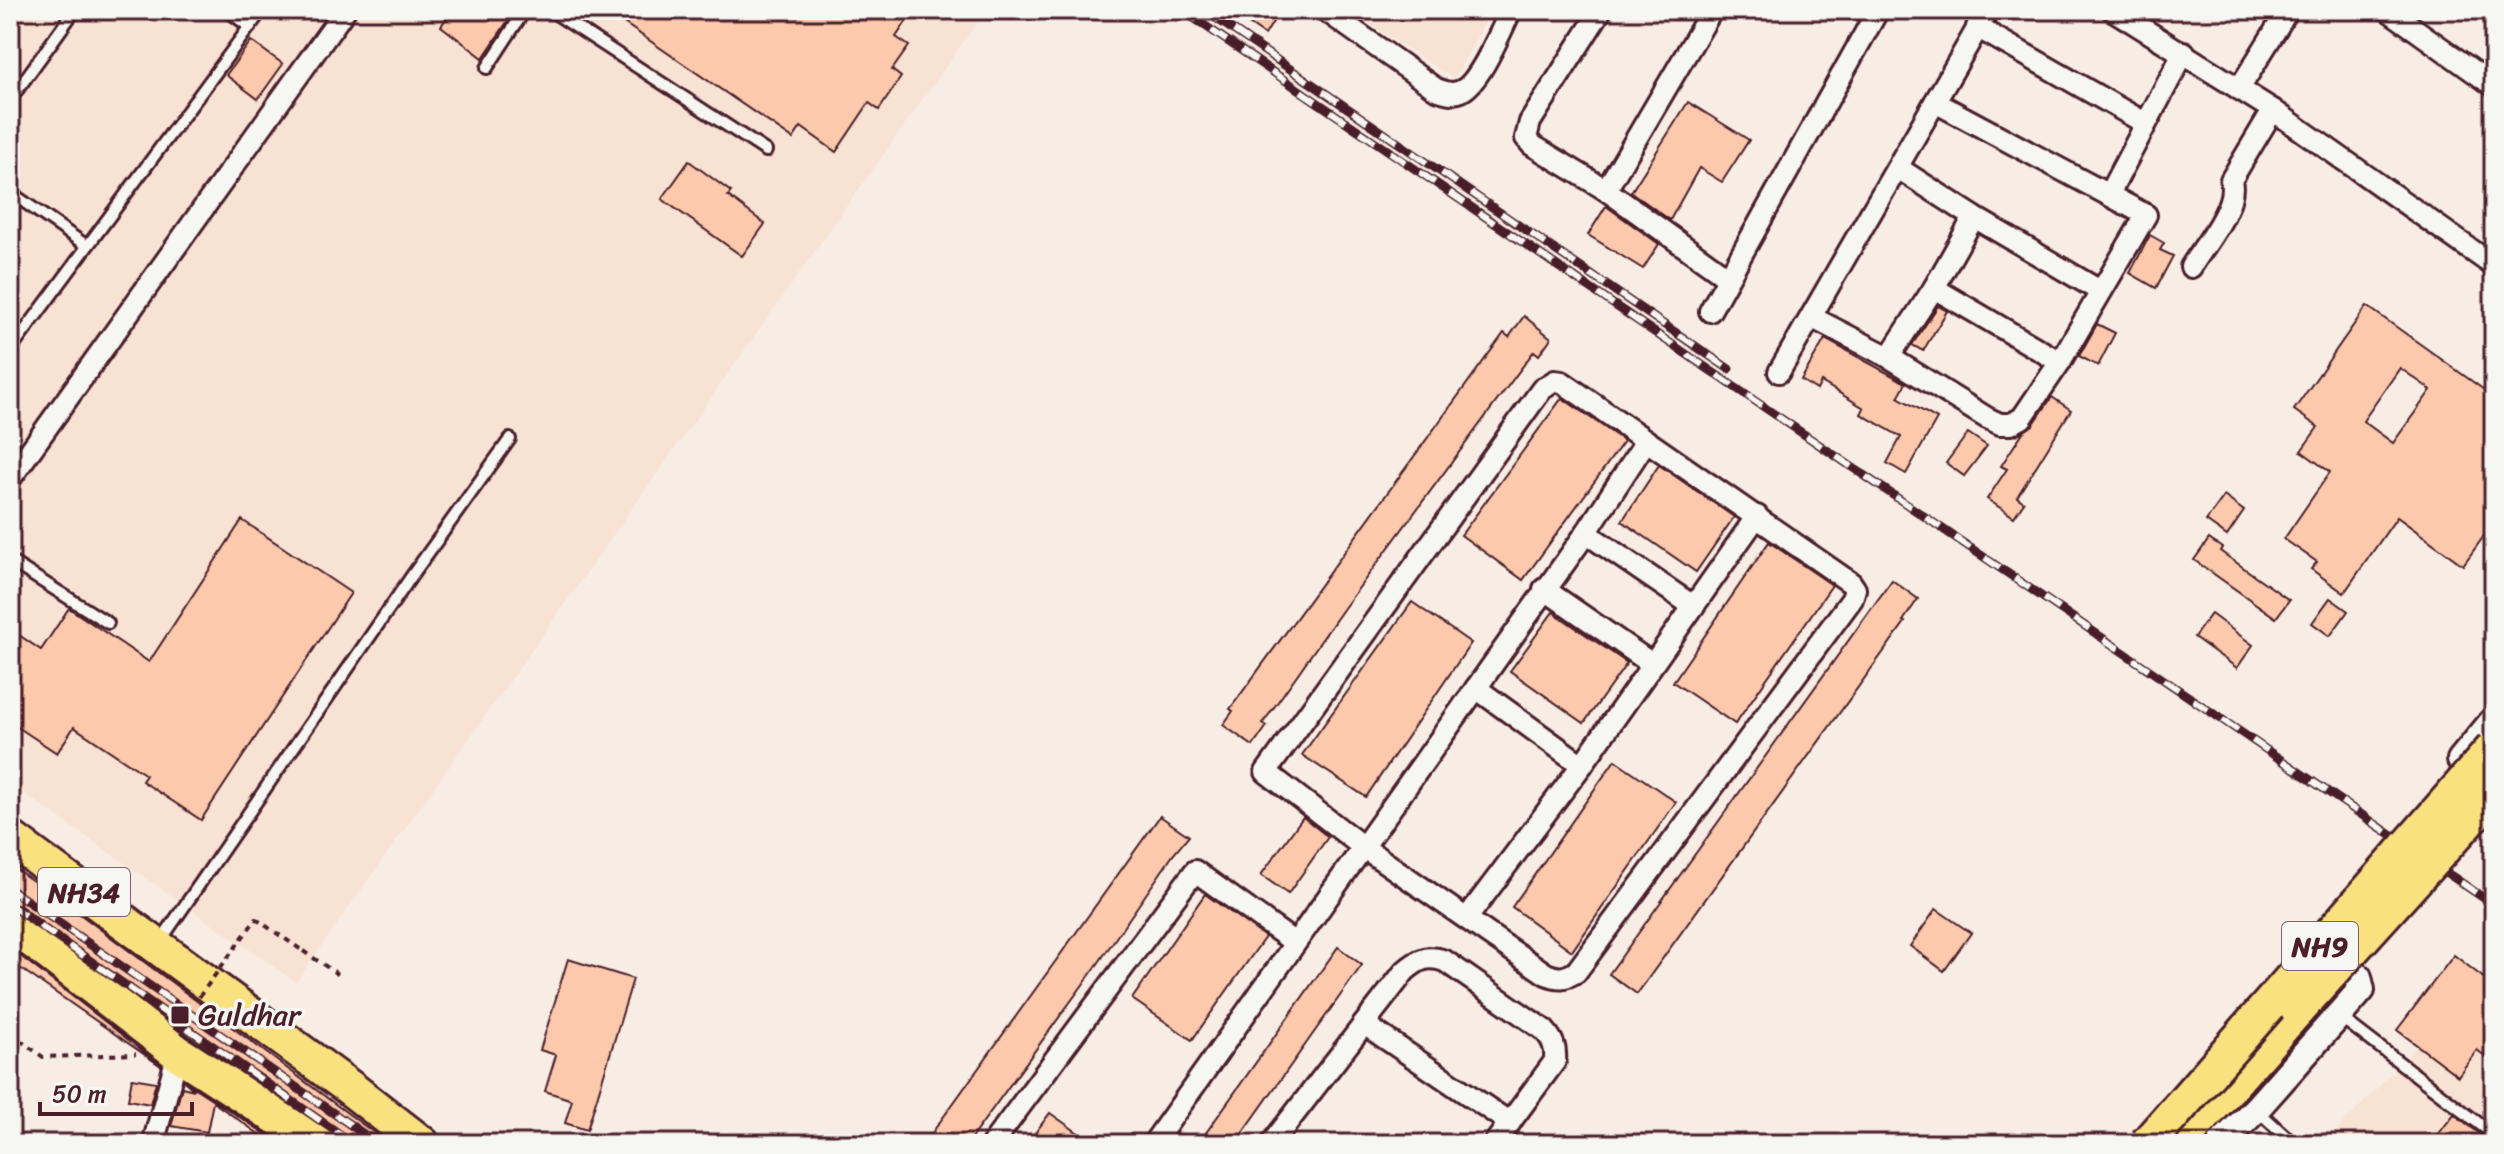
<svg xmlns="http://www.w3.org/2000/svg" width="2504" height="1154" font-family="Sriracha,sans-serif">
<rect width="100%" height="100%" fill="#f7ede4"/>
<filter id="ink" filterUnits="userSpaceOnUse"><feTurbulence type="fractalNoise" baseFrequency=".0125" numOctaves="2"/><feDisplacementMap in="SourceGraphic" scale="16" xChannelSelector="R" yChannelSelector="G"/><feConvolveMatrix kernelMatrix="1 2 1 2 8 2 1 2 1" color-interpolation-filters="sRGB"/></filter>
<g filter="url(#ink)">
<!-- built -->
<g fill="#f8e2d3">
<path d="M10,10h976l-690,972 -286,-198z"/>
<path d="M1348,10h144l-38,69z"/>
<path d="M2494,966v178h-170z"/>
</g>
<!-- building -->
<g fill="#fcc9ac" stroke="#4a1f2b" stroke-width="2" fill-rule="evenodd">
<path d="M452,10h63l-32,48 -42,-32z"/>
<path d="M605,10h309l-18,27 13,9 -17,24 9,7 -22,33 -10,-7 -33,49 -35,-25 -8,12z"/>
<path d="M1249,10h31l-15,25 -22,-15z"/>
<path d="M251,41l32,23 -25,35 -32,-24z"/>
<path d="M1688,102l61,38 -27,42 -23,-14 -29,52 -39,-28z"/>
<path d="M689,161l42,31 -3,4 37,28 -23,32 -80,-57z"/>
<path d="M1606,206l53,38 -16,25 -55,-34z"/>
<path d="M2150,235l14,8 -4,7 13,6 -17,32 -26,-15z"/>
<path d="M1938,306l9,5 -24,40 -11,-6z"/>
<path d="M2367,306l127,91v125l-31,43 -66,-48 -53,76 -33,-24 6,-7 -33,-23 46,-67 -29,-21 17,-24 -24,-17zM2400,368l31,22 -38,53 -30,-22z"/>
<path d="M1524,316l27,22 -12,17 -5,-4 -190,257 -81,115 4,3 -14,20 -30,-21 10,-14 -3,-2 274,-376 5,4z"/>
<path d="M2097,324l18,9 -17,33 -19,-10z"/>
<path d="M1825,339l81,44 -8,14 39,22 -31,55 -19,-11 14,-26 -40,-23 3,-6 -43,-26 -4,8 -16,-10z"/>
<path d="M2052,397l19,13 -54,87 7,5 -10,15 -27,-18 20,-30 -6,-3 22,-34 10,-7z"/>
<path d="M1562,398l62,43 -101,139 -62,-45z"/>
<path d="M1968,433l19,13 -23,30 -18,-13z"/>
<path d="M1659,465l75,52 -38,55 -74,-51z"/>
<path d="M2224,496l20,15 -17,25 -21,-15z"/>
<path d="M242,520l109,73 -150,227 -59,-39 4,-6 -72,-48 -17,26 -47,-31v-93l31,21 28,-42 80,54z"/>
<path d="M2209,539l13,9 -2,3 69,49 -13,18 -82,-58z"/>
<path d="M1769,542l63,43 -97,139 -62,-42z"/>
<path d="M1892,580l26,19 -15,22 2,1 -268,372 -28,-20z"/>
<path d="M2330,598l18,13 -18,25 -18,-13z"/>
<path d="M1412,602l59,41 -105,154 -64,-42z"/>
<path d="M1553,612l74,51 -43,60 -74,-52z"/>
<path d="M2211,614l42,31 -16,23 -43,-31z"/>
<path d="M1615,760l61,42 -104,149 -60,-44z"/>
<path d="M1160,816l29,20 -16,19 -78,113 -128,176h-43z"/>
<path d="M1303,817l25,20 -40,57 -27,-19z"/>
<path d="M10,865l59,41 320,238h-51l-3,-10 -6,-7 -139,-90 -168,-130 -12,-4z"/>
<path d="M1205,894l60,43 -73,103 -60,-41z"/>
<path d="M1936,909l35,24 -27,38 -34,-25z"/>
<path d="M1338,947l24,18 -42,59 -85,120h-37z"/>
<path d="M10,948l151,117v1l-151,-105z"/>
<path d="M2454,955l40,31v77l-17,-13 -19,26 -61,-46z"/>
<path d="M568,959l65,20 -46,151 -22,-7 7,-23 -27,-9 11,-36 -16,-5z"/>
<path d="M132,1078l24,4 -6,22 -22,-4z"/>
<path d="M184,1081l97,63h-8l-60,-42 -6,30 -36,-6 11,-39 12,3z"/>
<path d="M1050,1113l44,31h-67z"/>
<path d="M2454,1114l35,27 5,3h-63z"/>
</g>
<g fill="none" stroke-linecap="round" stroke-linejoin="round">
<!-- lane casing -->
<g stroke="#4a1f2b" stroke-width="16">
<g id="lane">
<path d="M227,10l23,17"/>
<path d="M550,10l216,141"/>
<path d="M487,68l38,-58"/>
<path d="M10,100l65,-90"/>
<path d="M10,192l77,54"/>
<path d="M10,351l252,-341"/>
<path d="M10,561l98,62"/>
<path d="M159,943l254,-369 97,-135"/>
<path d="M2339,1016l155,119"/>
<path d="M2257,1110l37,34"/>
</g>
</g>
<!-- street casing -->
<g stroke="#4a1f2b" stroke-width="26">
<g id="street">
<path d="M1325,10l111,79c9,3 16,6 25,2 19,-8 40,-61 50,-81"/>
<path d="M1601,10l-71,112 -4,16 6,7 74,45 121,87"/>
<path d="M2113,10l160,100 221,156"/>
<path d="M2388,10l106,76"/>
<path d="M1977,27l168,96"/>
<path d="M2239,89l49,-79"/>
<path d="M1898,168l76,49 126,74"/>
<path d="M1606,190l106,-180"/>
<path d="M2109,194l75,-142"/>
<path d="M2191,267c14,-23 47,-61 40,-87l42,-70"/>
<path d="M1934,288l126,74"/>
<path d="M1710,311l168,-301"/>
<path d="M1811,317l78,40 98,61 13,6h11l11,-6 38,-56 86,-147 -211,-113"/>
<path d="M1889,357l45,-69 40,-71"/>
<path d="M1779,372l209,-362"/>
<path d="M1555,381l7,1 289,201 4,6 -3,10 -276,373c-12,7 -17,7 -30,2l-183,-127 -97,-75 276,-383z"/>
<path d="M10,479l335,-469"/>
<path d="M1586,533l107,73"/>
<path d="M1544,589l108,75"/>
<path d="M1476,688l106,77"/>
<path d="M1467,918l115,-153 175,-249"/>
<path d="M1364,1024l146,99"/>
<path d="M153,1144l25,-91"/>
<path d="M992,1144l203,-273 100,72"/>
<path d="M1153,1144l433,-611 60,-92"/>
<path d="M1271,1144l134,-173c14,-12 23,-16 40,-10l99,69c9,10 12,17 11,31l-61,83"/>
</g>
</g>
<!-- secondary casing -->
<g stroke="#4a1f2b" stroke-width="32">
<g id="secondary">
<path d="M2488,782l-27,-22 33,-40"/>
<path d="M2221,1144l35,-35 105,-119 -3,-13 -24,-24 -5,-1"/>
</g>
</g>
<!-- highway casing -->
<g stroke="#4a1f2b" stroke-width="40">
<g id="highway">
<path d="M10,838l340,250 72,56"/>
<path d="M10,923l168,130 140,91"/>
<path d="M2179,1144l119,-135"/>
</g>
</g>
<!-- path -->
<g stroke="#4a1f2b" stroke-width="4" stroke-dasharray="6 6" stroke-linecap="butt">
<path d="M303,951l36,24"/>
<path d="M10,1033l33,24 93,-3"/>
</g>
<!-- lane -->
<use href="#lane" stroke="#f6f6f2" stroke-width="10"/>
<!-- street -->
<use href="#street" stroke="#f6f6f2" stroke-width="20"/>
<!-- secondary -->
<use href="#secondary" stroke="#f6f6f2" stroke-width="26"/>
<!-- highway -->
<use href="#highway" stroke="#fae180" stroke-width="34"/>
<!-- rail casing -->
<g stroke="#4a1f2b" stroke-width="9">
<g id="rail">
<path d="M1182,10l1312,895"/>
<path d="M1204,10l525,359"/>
<path d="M10,889l368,255"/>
<path d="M10,905l344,239"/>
</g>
</g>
<!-- rail -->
<use href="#rail" stroke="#f6f6f2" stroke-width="6" stroke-dasharray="18" stroke-linecap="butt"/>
<!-- highway-bridge casing -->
<g stroke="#4a1f2b" stroke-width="40" stroke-linecap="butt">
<g id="highway-bridge">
<path d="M2298,1009l196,-217"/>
<path d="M2147,1144l347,-396"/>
</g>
</g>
<!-- path-bridge -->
<path stroke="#4a1f2b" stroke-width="4" stroke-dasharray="6 6" stroke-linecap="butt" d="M199,997l57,-78 47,32"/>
<!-- highway-bridge -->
<use href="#highway-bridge" stroke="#fae180" stroke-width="34"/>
</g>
</g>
<!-- markers -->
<rect fill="#4a1f2b" stroke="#f6f6f2" stroke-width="3" x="170" y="1005" width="20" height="20" rx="4"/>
<g text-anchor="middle" stroke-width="7" stroke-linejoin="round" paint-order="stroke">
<!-- shield labels -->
<g fill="#f6f6f2" stroke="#7e6067" stroke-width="2">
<rect x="38" y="868" width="92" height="48" rx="6"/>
<rect x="2282" y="922" width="76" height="48" rx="6"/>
</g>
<g font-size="28" font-weight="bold" fill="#4a1f2b">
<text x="84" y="902">NH34</text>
<text x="2320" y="956">NH9</text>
</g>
<!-- poi labels -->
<g font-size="30" fill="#4a1f2b" stroke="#f6f6f2" text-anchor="start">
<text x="198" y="1025">Guldhar</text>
</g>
</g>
<!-- margin -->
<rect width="2504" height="1154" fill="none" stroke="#f6f6f2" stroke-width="40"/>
<rect x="20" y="20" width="2464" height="1114" fill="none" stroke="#4a1f2b" stroke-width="3" filter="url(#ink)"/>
<!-- scale -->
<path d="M40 1102v12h152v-12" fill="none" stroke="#4a1f2b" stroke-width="4"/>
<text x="52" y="1102" font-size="24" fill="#4a1f2b" stroke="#f6f6f2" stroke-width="6" paint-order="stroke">50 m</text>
</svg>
